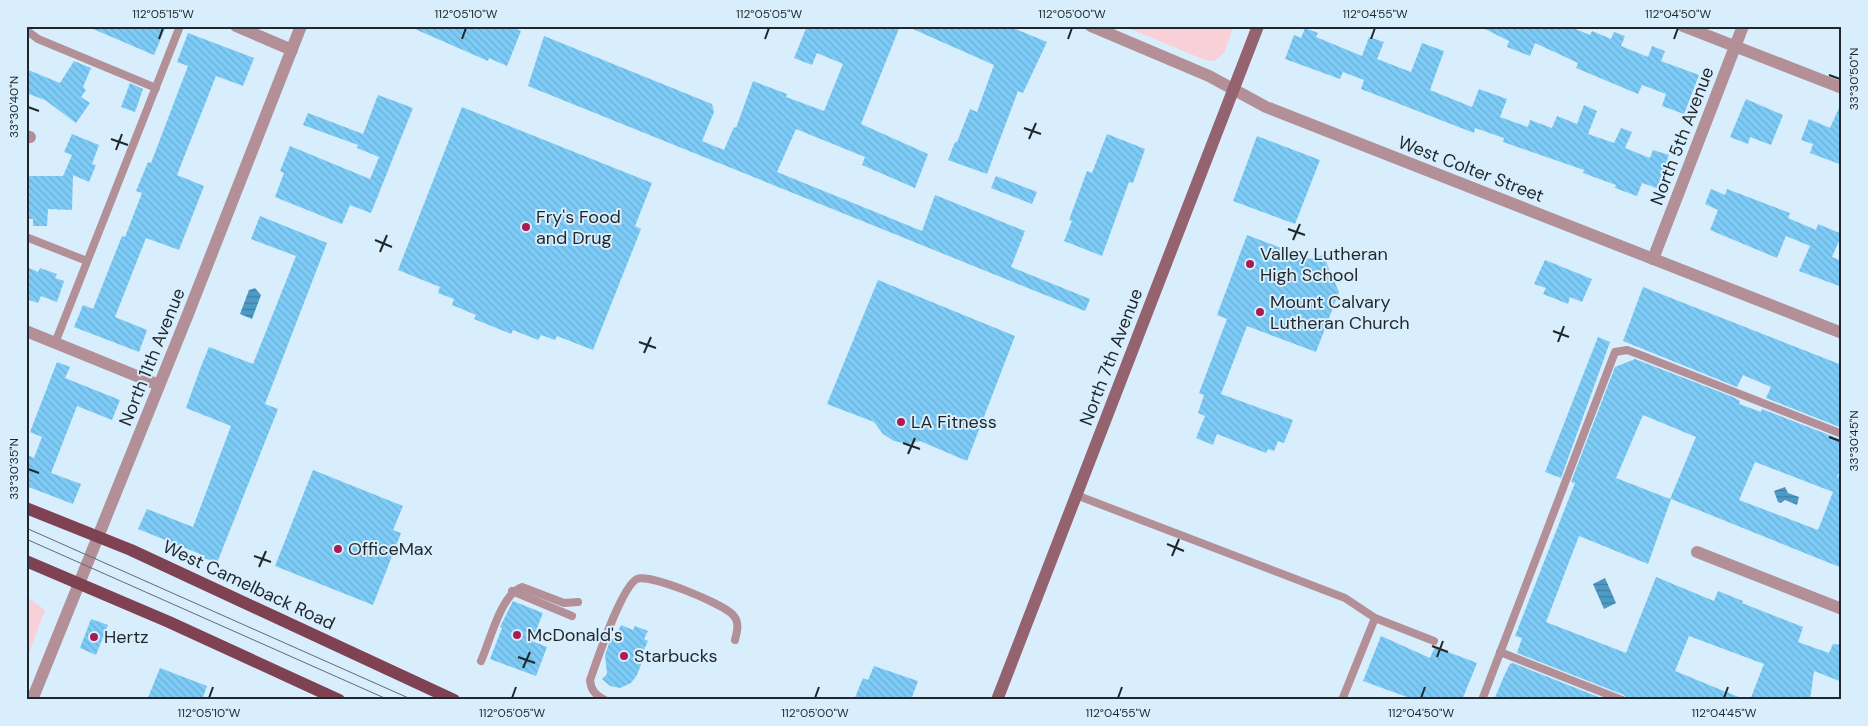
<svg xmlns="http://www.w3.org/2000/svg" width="1868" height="726" font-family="'DM Sans',sans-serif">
<defs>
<pattern id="water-rules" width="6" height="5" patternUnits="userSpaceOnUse" patternTransform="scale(1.25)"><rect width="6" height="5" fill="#4c9ac5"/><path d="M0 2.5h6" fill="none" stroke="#3f7ea0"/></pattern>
<pattern id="building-back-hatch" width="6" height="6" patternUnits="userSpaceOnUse" patternTransform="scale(1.25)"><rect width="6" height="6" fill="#7dcbf7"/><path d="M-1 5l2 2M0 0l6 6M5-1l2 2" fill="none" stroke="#6caed4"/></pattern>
</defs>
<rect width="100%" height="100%" fill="#d8eefd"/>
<!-- green -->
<g fill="#f8d0d8">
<path d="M1123,26h111l-10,27 -10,8 -9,-1z"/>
<path d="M26,596l19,14 -19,51z"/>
</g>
<!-- water -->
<g fill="url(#water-rules)">
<path d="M255,288l6,7 -9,24 -12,-5 9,-24z"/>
<path d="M1785,487l3,6 11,4 -2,8 -12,-5 -4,3 -3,-1 -4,-11z"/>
<path d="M1605,578l11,25 -12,6 -11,-25z"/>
</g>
<!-- building -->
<g fill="url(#building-back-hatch)" fill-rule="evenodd">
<path d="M86,26h80l-12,29z"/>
<path d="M408,26h101l12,5 -14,35 -18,-8 -1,3z"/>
<path d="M807,26h93l-39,98 67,30 -13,34 -53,-23 3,-8 -69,-28 -19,43 145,59 13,-36 90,36 -14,36 79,32 -5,12 -557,-225 16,-50 168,68 2,8 -12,29 22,9 10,-23 2,1 17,-47 34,13 -1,3 38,14 19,-47 -26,-11 -5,12 -18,-7z"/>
<path d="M906,26h102l39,16 -24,51 -5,-2 -31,83 -39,-14 7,-18h2l13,-33 7,3 17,-47z"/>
<path d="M1479,26h89l22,9 2,-4 19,8 3,-7 11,4 -4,10 27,11 4,-11 13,5 -4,10 38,14 -15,39 -22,-8 4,-12 -24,-9 -4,9 -62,-26 2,-5 -43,-20 -5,13 -23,-9 2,-6z"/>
<path d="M1305,28l13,5 -2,4 46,19 7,-19 15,5 -7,17 34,13 11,-29 22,8 -14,39 42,17 7,-18 28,10 -7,18 28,10 2,-7 22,8 5,-12 20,8 7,-19 13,6 -9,23 26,9 7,-15 11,4 -7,16 25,10 3,-8 16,5 -12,33 -15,-5 -5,13 -22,-8 1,-3 -33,-12 1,-3 -81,-28 1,-4 -29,-10 -1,5 -113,-44 3,-9 -21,-8 -3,7 -55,-20 9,-24 7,3z"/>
<path d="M188,33l66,25 -11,28 -27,-10 -39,99 27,11 -25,64 -33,-12 -31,79 32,13 -8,22 -65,-25 9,-22 10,4 29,-73 3,1 17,-44 -6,-2 12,-29 3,1 37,-97 -11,-4z"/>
<path d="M74,61l17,7 -8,19 3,3 -5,7 9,6 -14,20 -31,-23 -19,-7v-24l34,14z"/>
<path d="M130,83l13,6 -8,23 -14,-5z"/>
<path d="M378,95l35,13 -42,105 -21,-8 -8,19 -67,-27 9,-24 -4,-2 10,-25 80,33 9,-22 -22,-9 1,-3 -55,-20 5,-12 55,21z"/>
<path d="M1746,99l37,16 -12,30 -21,-8 -2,7 -18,-7z"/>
<path d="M1842,101v64l-32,-12 3,-9 -12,-4 8,-21 21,9z"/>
<path d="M462,107l190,76 -17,43 6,3 -48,121 -36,-14 -2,4 -14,-5 -3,5 -25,-10 -2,4 -37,-15 2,-4 -24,-10 2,-6 -16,-6 2,-6 -42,-17z"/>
<path d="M72,134l27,11 -7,19 4,1 -7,17 -16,-7 -1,35 -24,-1 -1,17h-14v-7h-7v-43h37l9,-21 -8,-3z"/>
<path d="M1107,134l38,15 -12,34 -4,-1 -27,74 -38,-15 8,-20 -3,-1 18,-49 5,2z"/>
<path d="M1257,136l63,24 -25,64 -62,-23z"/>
<path d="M996,176l41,16 -5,12 -41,-16z"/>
<path d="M1711,189l14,6 2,-6 63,24 -2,5 28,12 2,-6 24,10 -10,23 10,4v26l-43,-16 11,-25 -24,-10 -9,22 -67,-28 8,-20 -13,-6z"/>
<path d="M260,216l67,27 -62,161 13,5 -61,154 -13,-5 1,-2 -67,-27 9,-20 46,18 38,-101 -45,-18 14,-39 9,-22 44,17 43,-108 -45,-17z"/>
<path d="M1247,235l63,24 13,-4 16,37 -23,60 -69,-26 -26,68 72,26 -9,23 -6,-2 -4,10 -6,-2 -2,4 -49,-19 -4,11 -17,-7 9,-22 -7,-3 6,-18 -5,-2 28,-74 -10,-4z"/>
<path d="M1545,260l47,19 -10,23 -12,-5 -2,7 -25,-10 3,-6 -12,-4z"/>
<path d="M29,268l9,4 2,-4 17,6 -2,4 9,3 -7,21 -16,-6 -3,7 -12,-4v-24z"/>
<path d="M878,280l137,56 -48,125 -47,-20 -12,3 -14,-3 -11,-7 -9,-12 -47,-18z"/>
<path d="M1643,287l199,78v63l-76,-30 5,-11 -28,-12 -6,12 -114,-46z"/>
<path d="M1598,337l12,5 -49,136 -16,-6z"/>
<path d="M1635,359l98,38 7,4 -1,3 22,8 1,-3 80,31v25l-6,15 6,-9v97l-171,-69 -23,65 -69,-28 -33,86 80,31 30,-76 58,24 4,-10 25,10 -1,2 61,24 -5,15 31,11 4,-9 9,1v37l-28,-11 -4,29h-60l14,-36 -75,-28 -14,35 71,29h-118l-4,-5 -107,-42 5,-15 -7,-2 60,-153 -4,-1 44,-115zM1643,415l53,22 -26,62 -54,-21zM1755,462l78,30 -15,38 -79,-30z"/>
<path d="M57,362l13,5 -5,11 55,22 -8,20 -35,-14 -26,67 30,11 -8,20 -47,-18v-32l8,4 8,-21 -12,-5z"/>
<path d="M313,470l90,36 -10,24 8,3 -28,72 -98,-39z"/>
<path d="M513,601l30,12 -11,28 15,6 -11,29 -46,-17 12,-31 -2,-1z"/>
<path d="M91,619l17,6 -12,30 -16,-7z"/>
<path d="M621,625l12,5 2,-4 13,5 -4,8 4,2 -9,20 3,1 -5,13 -6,8 -11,5 -10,-2 -8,-7 5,-5 -2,-19 6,-17 3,2z"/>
<path d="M1381,636l49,22 5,-11 42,16 -15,37h-47l-52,-19z"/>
<path d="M1513,663l93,37h-112l10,-24 6,-12z"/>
<path d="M874,666l44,15 -7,19h-57l9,-22 5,2z"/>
<path d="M160,668l47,18 -5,14h-55z"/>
</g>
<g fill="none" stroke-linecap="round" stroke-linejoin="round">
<!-- service -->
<g stroke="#b38f97" stroke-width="8">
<path d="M26,30l12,9 118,49"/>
<path d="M26,237l61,24"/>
<path d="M55,343l125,-317"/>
<path d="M1076,495l269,103 30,20 59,23"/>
<path d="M512,591l60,25"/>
<path d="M1500,652l122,48"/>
<path d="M481,661c9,-20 20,-67 41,-74l42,16 14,-1"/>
<path d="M605,700c-10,-5 -14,-10 -15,-20 7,-19 31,-93 47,-101 12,-6 87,25 96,36 7,7 4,17 2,25"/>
<path d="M1342,700l33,-82"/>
<path d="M1482,700l133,-348 12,-2 11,4 204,80"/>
</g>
<!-- minor -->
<g stroke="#b38f97" stroke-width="12">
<path d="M236,26l56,24"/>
<path d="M1683,26l159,62"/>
<path d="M26,136l4,1"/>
<path d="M1653,259l90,-233"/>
<path d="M26,331l133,54"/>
<path d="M1697,552l145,57"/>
</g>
<!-- tertiary -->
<g stroke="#b38f97" stroke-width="12">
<path d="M1091,26l118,50 57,31 576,226"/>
<path d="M32,700l156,-386 113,-288"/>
</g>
<!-- secondary -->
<path stroke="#95626f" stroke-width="12" d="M997,700l261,-674"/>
<!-- primary -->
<g stroke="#7f4253" stroke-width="12">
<path d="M26,508l105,42 323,150"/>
<path d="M26,561l143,61 170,78"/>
</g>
<!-- tram -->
<g stroke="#5e6b73" stroke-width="1">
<path d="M26,528l387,172"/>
<path d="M26,539l363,161"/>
</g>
</g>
<!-- ticks -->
<path fill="none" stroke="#1f272c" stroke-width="2" d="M159,39l4,-11M462,39l4,-11M765,39l4,-11M1068,39l4,-11M1371,39l4,-11M1674,39l4,-11M1829,75l11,4M28,107l11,4M1024,128l17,6M111,139l17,6M1029,139l7,-16M116,150l6,-16M1288,229l17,6M375,240l17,7M1293,240l7,-16M380,252l7,-17M1553,331l16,6M639,342l17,6M1558,342l6,-16M644,353l7,-16M1829,437l11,4M903,443l17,6M908,454l7,-16M28,469l11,4M1167,544l17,7M254,556l17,6M1172,556l7,-17M259,567l7,-16M1432,646l16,6M518,657l17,6M1437,657l6,-16M523,668l7,-16M209,698l4,-11M512,698l4,-11M815,698l4,-11M1118,698l4,-11M1421,698l4,-11M1724,698l4,-11"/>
<!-- markers -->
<g fill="#aa1a55" stroke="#d8eefd" stroke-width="2">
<circle cx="526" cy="227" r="5"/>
<circle cx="1250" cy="264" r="5"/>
<circle cx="1260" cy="312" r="5"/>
<circle cx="901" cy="422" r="5"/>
<circle cx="338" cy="549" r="5"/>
<circle cx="517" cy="635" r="5"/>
<circle cx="94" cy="637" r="5"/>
<circle cx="624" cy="656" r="5"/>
</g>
<g text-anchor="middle" stroke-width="4" stroke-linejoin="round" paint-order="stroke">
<!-- street labels -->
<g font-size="18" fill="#1f272c" stroke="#d8eefd">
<text transform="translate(1682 136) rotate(-69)" y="6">North 5th Avenue</text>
<text transform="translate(1471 169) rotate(21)" y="6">West Colter Street</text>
<text transform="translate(152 357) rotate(-68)" y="6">North 11th Avenue</text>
<text transform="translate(1111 357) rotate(-69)" y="6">North 7th Avenue</text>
<text transform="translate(249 585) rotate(25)" y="6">West Camelback Road</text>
</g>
<!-- poi labels -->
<g font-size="18" fill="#1f272c" stroke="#d8eefd" text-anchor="start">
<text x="536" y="223">Fry's Food<tspan x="536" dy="21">and Drug</tspan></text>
<text x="1260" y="260">Valley Lutheran<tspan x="1260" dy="21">High School</tspan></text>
<text x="1270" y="308">Mount Calvary<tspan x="1270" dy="21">Lutheran Church</tspan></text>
<text x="911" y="428">LA Fitness</text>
<text x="348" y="555">OfficeMax</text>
<text x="527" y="641">McDonald's</text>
<text x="104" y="643">Hertz</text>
<text x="634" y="662">Starbucks</text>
</g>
</g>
<!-- border -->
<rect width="1868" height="726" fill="none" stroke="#d8eefd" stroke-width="55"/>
<rect x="28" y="28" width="1812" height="670" fill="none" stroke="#1f272c" stroke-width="2"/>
<g font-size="12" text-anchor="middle" fill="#1f272c">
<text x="163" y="18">112°05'15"W</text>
<text x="466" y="18">112°05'10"W</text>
<text x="769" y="18">112°05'05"W</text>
<text x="1072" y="18">112°05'00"W</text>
<text x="1375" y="18">112°04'55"W</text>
<text x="1678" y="18">112°04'50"W</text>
<text transform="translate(1854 79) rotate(-90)" y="4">33°30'50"N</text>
<text transform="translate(14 107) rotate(-90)" y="4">33°30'40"N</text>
<text transform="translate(1854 441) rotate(-90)" y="4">33°30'45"N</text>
<text transform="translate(14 469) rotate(-90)" y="4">33°30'35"N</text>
<text x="209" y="717">112°05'10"W</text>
<text x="512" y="717">112°05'05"W</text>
<text x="815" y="717">112°05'00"W</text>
<text x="1118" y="717">112°04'55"W</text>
<text x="1421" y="717">112°04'50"W</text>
<text x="1724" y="717">112°04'45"W</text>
</g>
</svg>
